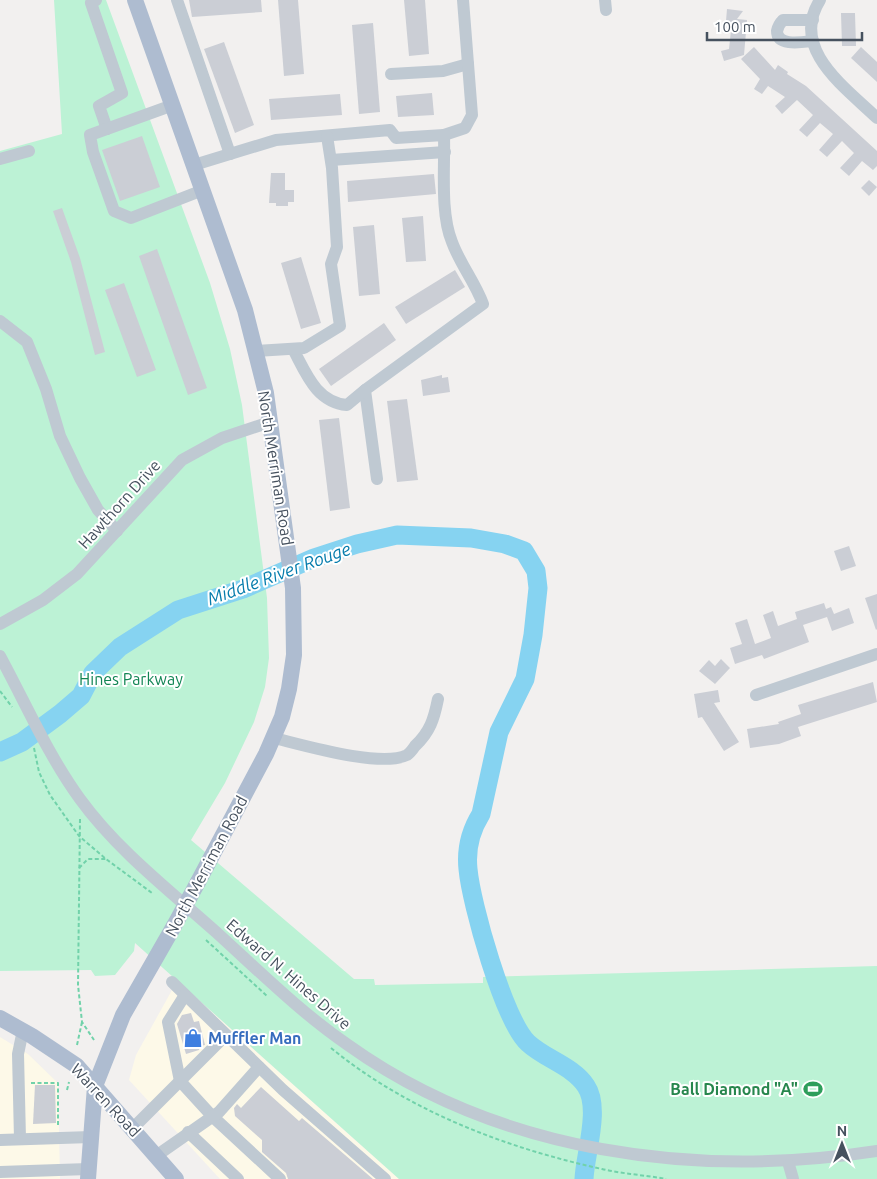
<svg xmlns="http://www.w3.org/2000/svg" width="877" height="1179" font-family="Ubuntu,sans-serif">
<rect width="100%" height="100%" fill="#f2f0ef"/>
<!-- commercial -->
<g fill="#fdf9e8">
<path d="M177,981l222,198h-179l-91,-99 7,-25z"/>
<path d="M0,1037l28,17 30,29 2,96h-60z"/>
</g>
<!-- green -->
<path fill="#bcf2d5" d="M54,0h52l104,283 20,66 12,56 25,193 2,60 -4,29 -11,35 -29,61 -34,57 163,139h20l1,6 108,-2v-6l394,-11v213h-478l-264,-236 -1,8 -19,24 -20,1 -4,-6 -91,1v-820l62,-17z"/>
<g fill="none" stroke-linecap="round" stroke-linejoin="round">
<!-- river -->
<path stroke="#86d3f1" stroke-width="19" d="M0,752l22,-10 38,-28 21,-18 12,-23 27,-26 58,-37 65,-21 71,-31 43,-14 40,-9 74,3 34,6 19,7 12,20 2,17 -5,47 -8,44 -26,53 -18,82c-10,16 -15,36 -13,55 3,34 36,152 60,174 17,16 45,23 58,43 15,22 -1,68 -2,93"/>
</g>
<!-- building -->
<g fill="#cbced5">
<path d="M189,0h72l1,12 -70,5z"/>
<path d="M278,0h20l6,74 -20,2z"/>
<path d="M404,0h21l4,54 -20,2z"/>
<path d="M727,9l16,2 -6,8 10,1 -3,35 -20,6 -3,-10 8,-2 2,-19 -6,3z"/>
<path d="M841,13h14l1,33h-14z"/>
<path d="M373,23l7,89 -21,2 -7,-89z"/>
<path d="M224,42l30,83 -19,8 -31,-84z"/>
<path d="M754,47l21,23 3,-5 10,7 -1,2 19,12 71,65v15l-4,4 -11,-9 -13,15 -9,-8 14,-15 -12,-12 -15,16 -8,-7 14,-16 -13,-11 -13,14 -8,-7 14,-15 -16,-15 -15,14 -7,-8 10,-9 -17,-11 -6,8 -8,-5 6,-10 -19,-20z"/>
<path d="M861,47l16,15v20l-26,-24z"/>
<path d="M432,93l2,22 -36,2 -2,-21z"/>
<path d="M340,94l2,21 -71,5 -2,-21z"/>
<path d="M142,136l18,51 -40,14 -18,-51z"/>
<path d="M271,173h14v17h9v12h-6v4h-12v-3h-7z"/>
<path d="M434,174l2,20 -88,8 -1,-21z"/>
<path d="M869,180l8,7 -8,9 -8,-8z"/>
<path d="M62,208l18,50 25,94 -10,3 -24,-93 -18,-51z"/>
<path d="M423,216l3,45 -20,1 -4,-44z"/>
<path d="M374,225l6,69 -21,2 -6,-69z"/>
<path d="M157,249l50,139 -19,7 -49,-139z"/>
<path d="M301,257l20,66 -20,6 -20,-66z"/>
<path d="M455,270l10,17 -59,37 -11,-17z"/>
<path d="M124,283l32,87 -19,7 -32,-87z"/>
<path d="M384,323l12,17 -65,46 -12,-17z"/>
<path d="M442,375v3l6,-1 2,15 -27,4 -2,-16z"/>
<path d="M407,399l11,81 -21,2 -10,-81z"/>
<path d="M339,418l11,90 -20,3 -11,-91z"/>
<path d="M849,546l7,20 -15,5 -7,-20z"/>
<path d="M877,594v35l-1,1 -11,-32z"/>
<path d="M824,603l2,6 5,-2 3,7 15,-6 5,15 -22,8 -5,-14 -24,8 6,17 -45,17 -2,-4 -27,9 -5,-16 12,-4 -7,-21 12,-4 8,25 16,-6 -8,-23 10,-4 5,15 19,-7 -2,-7z"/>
<path d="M721,659l9,9 -15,16 -16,-13 10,-11 6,6z"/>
<path d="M873,682l4,20 -79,25 3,9 -22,8 -29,4 -3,-19 32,-5 -1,-2 23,-8 -3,-9z"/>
<path d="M718,690l2,12 -6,1 25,39 -15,9 -22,-34 -4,1 -4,-24z"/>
<path d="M191,1013l3,9 5,-1 6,24 -5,1 -1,4 -13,4 -9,-30 5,-9z"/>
<path d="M35,1085h20l1,38 -23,1z"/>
<path d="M261,1087l38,34 3,-3 71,61h-85l-2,-6 -24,-21v-12l-27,-24 -1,-8 3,-4 4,4z"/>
</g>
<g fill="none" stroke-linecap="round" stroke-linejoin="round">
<!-- path -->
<g stroke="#71d2aa" stroke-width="2" stroke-dasharray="4 2.5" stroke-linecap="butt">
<path d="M0,691l12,16"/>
<path d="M34,748l5,24 11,23 29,41 27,23 46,34"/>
<path d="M80,819l-2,166 4,37 12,18"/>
<path d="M79,868l9,-9h18"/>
<path d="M206,940l61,56"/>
<path d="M77,1045l5,-23"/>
<path d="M331,1048c77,63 175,100 271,121 21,5 43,6 64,10"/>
<path d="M31,1083h27v43"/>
<path d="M67,1090l2,-8"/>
</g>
<!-- minor -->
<g stroke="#bfc9d2" stroke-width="12">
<path d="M96,0l-5,3 31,90 -23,13 8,23"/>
<path d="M177,0l53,154"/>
<path d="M605,0l1,10"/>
<path d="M820,0c-31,49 26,88 57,118"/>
<path d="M813,41c-10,1 -36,6 -36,-10 1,-5 3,-8 6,-11h30"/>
<path d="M391,74l52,-3 25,-7"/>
<path d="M173,105l-83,30 3,17 21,59 17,7 72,-28"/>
<path d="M444,135l21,-7 7,-13 -9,-115"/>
<path d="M0,159l29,-8"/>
<path d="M331,160l114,-8"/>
<path d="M194,165l82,-25 114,-10 6,8 48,-3c1,32 -4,78 8,107 8,22 23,40 31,62l-118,86 12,89"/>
<path d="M0,321l27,21 19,47 14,47 20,42 18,32 19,21"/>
<path d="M293,349c13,24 23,53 54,56l18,-15"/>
<path d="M256,351l48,-3 36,-22 -9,-62 6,-17 -5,-79 -5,-32"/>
<path d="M0,624l43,-24 34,-26 105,-114 40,-22 48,-16"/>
<path d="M0,656c26,48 48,99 80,143 37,51 89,91 136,133 43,39 84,80 132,113 151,108 348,134 529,106"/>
<path d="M756,695l121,-41"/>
<path d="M274,738c29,7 107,30 133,17 3,-2 6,-6 8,-9 15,-14 19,-27 23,-47"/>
<path d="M172,982l111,108 102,89"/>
<path d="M185,995l-17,27 12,59 32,35 68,63"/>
<path d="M133,1128l93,-93"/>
<path d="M188,1132l50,47"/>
<path d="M20,1139l-2,-85 5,-24"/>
<path d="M0,1140l91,-3"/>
<path d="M156,1156l63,-44 40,-45"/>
<path d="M789,1165l4,14"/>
<path d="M0,1172l88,-3"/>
</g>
<!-- major -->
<g stroke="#aebcd0" stroke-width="16">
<path d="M135,0l110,310 21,83 27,195 1,67 -5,34 -7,28 -16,37 -68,128"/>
<path d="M0,1018l32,18 45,30 99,113"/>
<path d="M88,1179l7,-93 28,-71 51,-89"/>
</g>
<!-- major-bridge -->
<path stroke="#aebcd0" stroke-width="16" d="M174,926l24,-44"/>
</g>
<!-- icons -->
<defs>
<g id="shop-bare" transform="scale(1.5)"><path d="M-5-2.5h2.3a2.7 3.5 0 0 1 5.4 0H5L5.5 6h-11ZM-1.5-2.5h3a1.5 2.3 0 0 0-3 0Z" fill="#3f7fe0" stroke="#fff" stroke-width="2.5" paint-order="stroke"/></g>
<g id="stadium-bare" transform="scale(1.5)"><path d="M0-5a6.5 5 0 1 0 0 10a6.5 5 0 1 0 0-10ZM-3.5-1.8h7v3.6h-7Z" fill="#2e9e5b" stroke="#fff" stroke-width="2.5" paint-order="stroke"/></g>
</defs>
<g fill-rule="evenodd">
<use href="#shop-bare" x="193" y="1038"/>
<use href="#stadium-bare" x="813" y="1089"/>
</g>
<g text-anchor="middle" stroke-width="4" stroke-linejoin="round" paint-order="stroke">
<!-- street labels -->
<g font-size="16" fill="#46515e" stroke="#fff">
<text transform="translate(276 468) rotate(81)" y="6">North Merriman Road</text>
<text transform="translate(119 504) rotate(-48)" y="6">Hawthorn Drive</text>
<text transform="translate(206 866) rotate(-62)" y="6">North Merriman Road</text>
<text transform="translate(289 974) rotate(41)" y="6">Edward N. Hines Drive</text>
<text transform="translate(106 1100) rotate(47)" y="6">Warren Road</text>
</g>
<!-- park labels -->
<g font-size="16" fill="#128554" stroke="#fff">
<text x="131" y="685">Hines Parkway</text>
</g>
<!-- shop labels -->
<g font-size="16" font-weight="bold" fill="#366cbe" stroke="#fff" text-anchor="start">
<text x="208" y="1044">Muffler Man</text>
</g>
<!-- leisure labels -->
<g font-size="16" font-weight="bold" fill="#27864d" stroke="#fff" text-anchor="end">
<text x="798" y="1095">Ball Diamond "A"</text>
</g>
<!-- water labels -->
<g font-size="18" font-style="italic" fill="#057cac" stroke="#fff">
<text transform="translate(279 574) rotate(-20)" y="6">Middle River Rouge</text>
</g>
</g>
<!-- north arrow -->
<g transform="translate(842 1144)" stroke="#ffffff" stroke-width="4" paint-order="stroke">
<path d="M0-4L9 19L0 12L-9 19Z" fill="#46515e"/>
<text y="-8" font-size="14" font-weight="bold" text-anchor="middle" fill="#46515e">N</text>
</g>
<!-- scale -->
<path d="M707 32v8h155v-8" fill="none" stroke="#46515e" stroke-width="2.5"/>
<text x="714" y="32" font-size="15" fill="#46515e" stroke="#ffffff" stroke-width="4" paint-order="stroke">100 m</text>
</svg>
